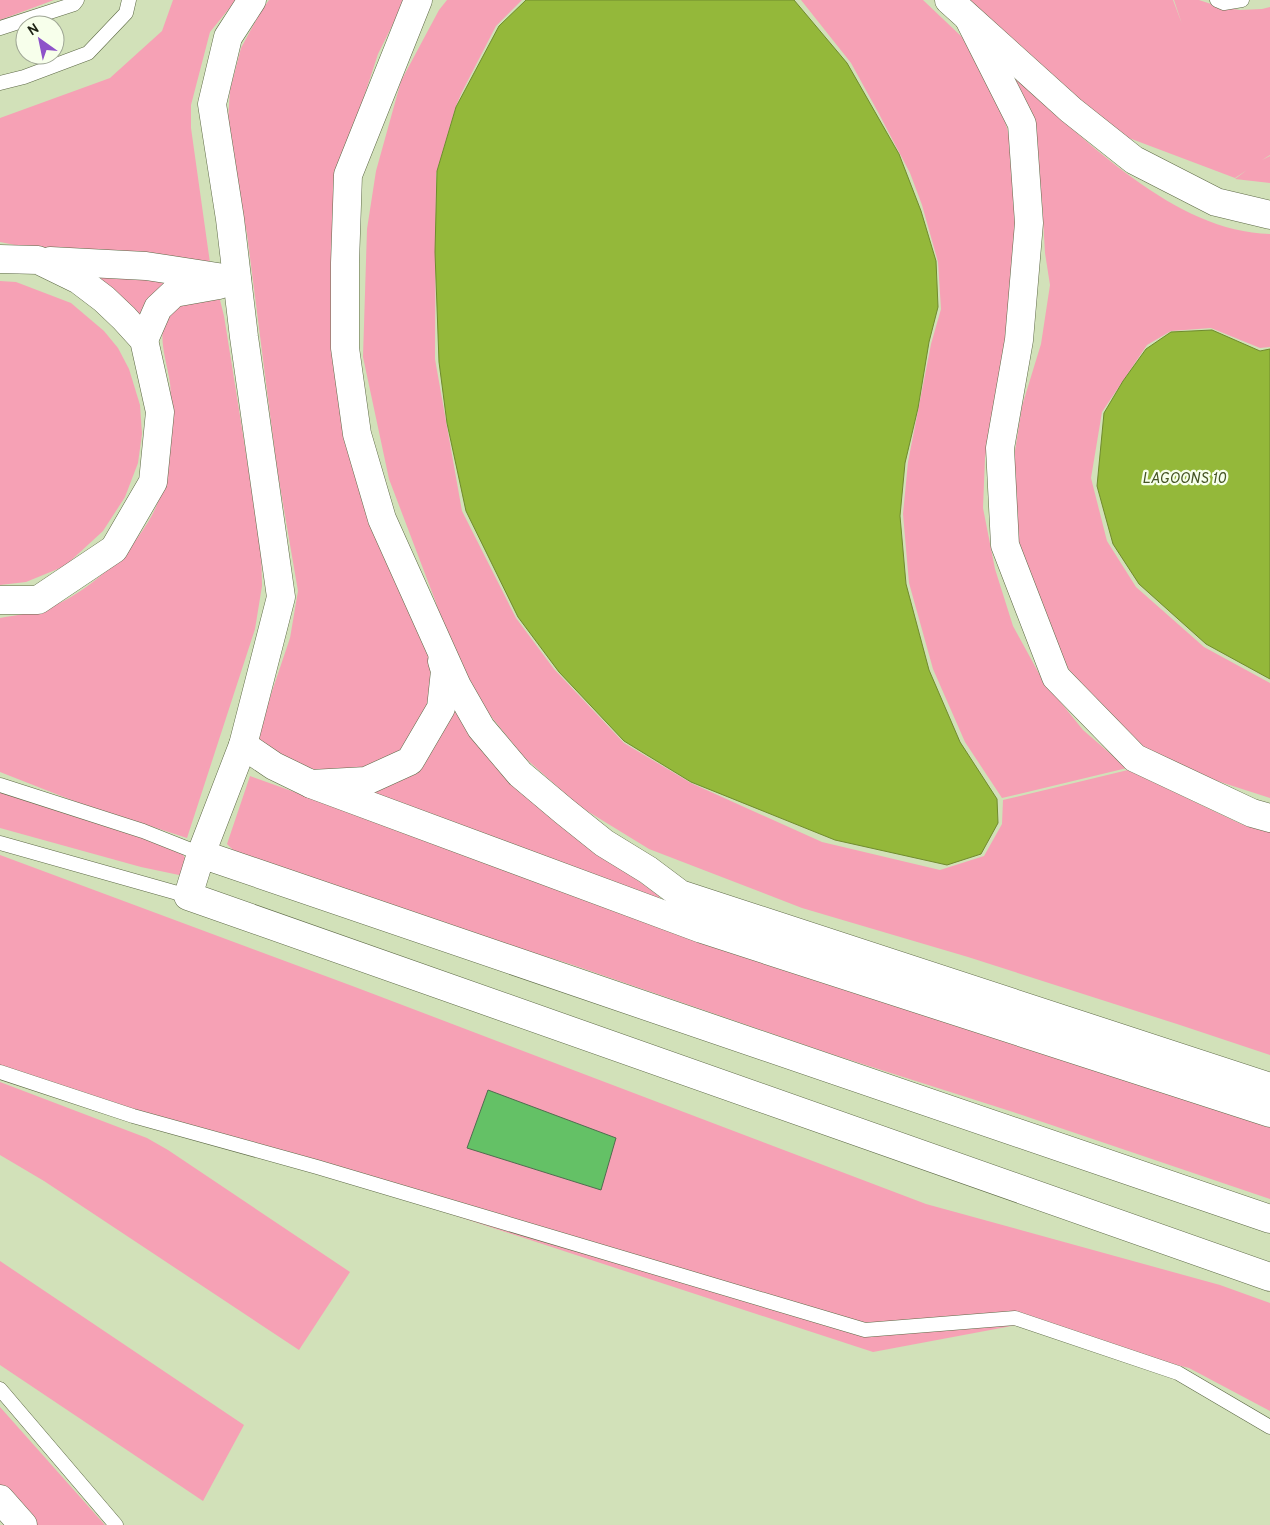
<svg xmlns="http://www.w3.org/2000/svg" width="1270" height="1525" font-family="Overpass,sans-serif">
<rect width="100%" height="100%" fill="#d2e1b9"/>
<!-- green -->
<g fill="#f6a1b5">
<path d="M0,0h54l-54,20z"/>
<path d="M173,0h63l-26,32 -19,73v23l20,142 -176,-21 -35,-7v-124l110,-40 52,-47z"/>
<path d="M269,0h136l-27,54 -17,52 -17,61 1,272 16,58 73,169 -2,32 -30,56 -27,17 -60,3 -59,-27 5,-23 29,-86 8,-47 -21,-122 -30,-235 -12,-59 -7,-55 2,-30 11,-42 20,-37z"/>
<path d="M447,0h75l-26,26 -34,66 -6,14 -20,68 -1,185 27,152 54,107 38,51 70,74 67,40 131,59 118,28 44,-14 18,-32 1,-24 125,-30 113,54 29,7v224l-90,-30 -212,-68 -166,-49 -153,-59 -70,-43 -56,-50 -50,-62 -27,-59 -11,-35 -46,-121 -26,-122 4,-128 9,-58 25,-90 38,-71z"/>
<path d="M801,0h122l39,37 41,78 10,33 9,121 -29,141 -8,48 -2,50 12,61 18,57 29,53 41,51 44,38 -125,30 -37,-56 -32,-73 -24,-86 -6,-69 5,-52 23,-118 10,-35 -3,-47 -16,-57 -12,-32 -31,-59 -28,-51z"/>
<path d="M959,0h214l9,24 -8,-24h25l21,7 20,3 22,-1 8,-2v148l-8,5 8,-4v27l-35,-4 12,-9 -12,8 -106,-40 -62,-45z"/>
<path d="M1007,71c71,61 164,161 263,163v113l-10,1 -49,-20 -40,3 -24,14 -45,67 -11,66 16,63 29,46 68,60 66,36v115l-90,-29 -35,-18 -70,-70 -20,-38 -29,-71 -12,-52 -1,-56 9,-58 19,-62 9,-59 -5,-32 -3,-52 -8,-40z"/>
<path d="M92,264l66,6 17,21 -31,48 -40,-42z"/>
<path d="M0,281l16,1 55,21 33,28 14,17 11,21 11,36 2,29 -4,29 -13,34 -22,34 -38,35 -39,16 -26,3z"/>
<path d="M213,295l7,5 4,16 37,231 1,39 -7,43 -68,209 -108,-35 -79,-31v-154c18,-3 38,-6 55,-13 41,-17 96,-70 106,-113 6,-26 10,-64 9,-90 0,-7 1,-13 0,-19 -3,-21 -12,-43 -5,-64 2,-6 6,-11 9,-17z"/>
<path d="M445,697l150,152 64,47 1,4 -284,-97 -12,-18 15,-4z"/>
<path d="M250,776l223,80 797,269v74l-257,-87 -185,-59 -258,-89 -124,-38 -211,-74 -8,-8z"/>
<path d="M0,788l107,37 74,27 10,14 -12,9 -38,-8 -141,-39z"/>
<path d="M0,855l355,132 571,217 294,81 50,18v108l-81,-43 -172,-43 -144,27 -873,-285z"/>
<path d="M0,1082l147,56 21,12 182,122 -51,78 -255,-169 -44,-26z"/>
<path d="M0,1261l244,164 -41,76 -203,-136z"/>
<path d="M0,1407l105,118h-74l-31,-36z"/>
</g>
<!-- water -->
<g fill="#94b83a" stroke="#708b2e">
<path d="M526,0h268l53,63 52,91 22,57 15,50 2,46 -9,35 -11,66 -13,55 -5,53 6,68 23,86 31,72 37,57 1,24 -17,31 -34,11 -112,-25 -144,-58 -67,-41 -65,-69 -41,-55 -52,-106 -19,-88 -8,-61 -4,-110 2,-81 19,-64 43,-81z"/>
<path d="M1212,330l48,21 10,-2v330l-64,-35 -67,-60 -26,-40 -16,-58 7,-73 19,-32 23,-32 25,-17z"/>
</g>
<!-- building -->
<path fill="#64c166" stroke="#506c4f" d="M488,1090l128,48 -15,52 -134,-42z"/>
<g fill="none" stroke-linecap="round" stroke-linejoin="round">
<!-- lane casing -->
<g stroke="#5d6946" stroke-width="15">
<g id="lane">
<path d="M1217,0l7,3 18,-3"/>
<path d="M0,28l74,-24 3,-4"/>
<path d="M0,83l24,-6 64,-24 38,-40 3,-13"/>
<path d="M0,785l143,46 58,23"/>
<path d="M0,843l188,53"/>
<path d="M0,1072l133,44 184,51 548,163 150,-12 163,55 92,54"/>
<path d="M0,1389l116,136"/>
</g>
</g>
<!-- street casing -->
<g stroke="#5d6946" stroke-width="29">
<g id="street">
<path d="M418,0l-70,175 -3,88v85l12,86 25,85 75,167 24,42 39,46 44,37 40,32 44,27 32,24 590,193"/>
<path d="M949,0l122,110 63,50 82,42 54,13"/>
<path d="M969,19l53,105 7,99 -10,117 -19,108 5,97 51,132 79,81 117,55 18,5"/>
<path d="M0,259l38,1 41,20 25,19 20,19 20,22 16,72 -7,70 -39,67 -76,51h-38"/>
<path d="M50,261l96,5 91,14"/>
<path d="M144,340l14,-32 16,-15 45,-8"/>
<path d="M243,745l31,21 37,18 55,-3 44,-20 31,-53 4,-37 -3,-10"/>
<path d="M311,784l391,145 568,184"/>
<path d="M201,854l42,-109 38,-148 -37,-260 -14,-118 -18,-115 16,-67 24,-37"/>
<path d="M1270,1219l-1069,-365 -13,42 1082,381"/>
<path d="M0,1499l23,26"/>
</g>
</g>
<!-- lane -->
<use href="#lane" stroke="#fff" stroke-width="14"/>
<!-- street -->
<use href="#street" stroke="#fff" stroke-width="28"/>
</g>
<g text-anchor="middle" stroke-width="4.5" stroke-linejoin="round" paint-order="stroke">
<!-- water labels -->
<g font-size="15" font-style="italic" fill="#465525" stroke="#f7ffeb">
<text x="1184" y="483">LAGOONS 10</text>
</g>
</g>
<!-- north arrow -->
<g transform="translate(40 40) rotate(327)"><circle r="24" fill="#f7ffeb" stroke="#9fa695"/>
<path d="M0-4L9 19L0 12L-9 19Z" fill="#8d52c9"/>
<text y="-8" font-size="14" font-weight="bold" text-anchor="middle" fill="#1c2113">N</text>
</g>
</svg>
